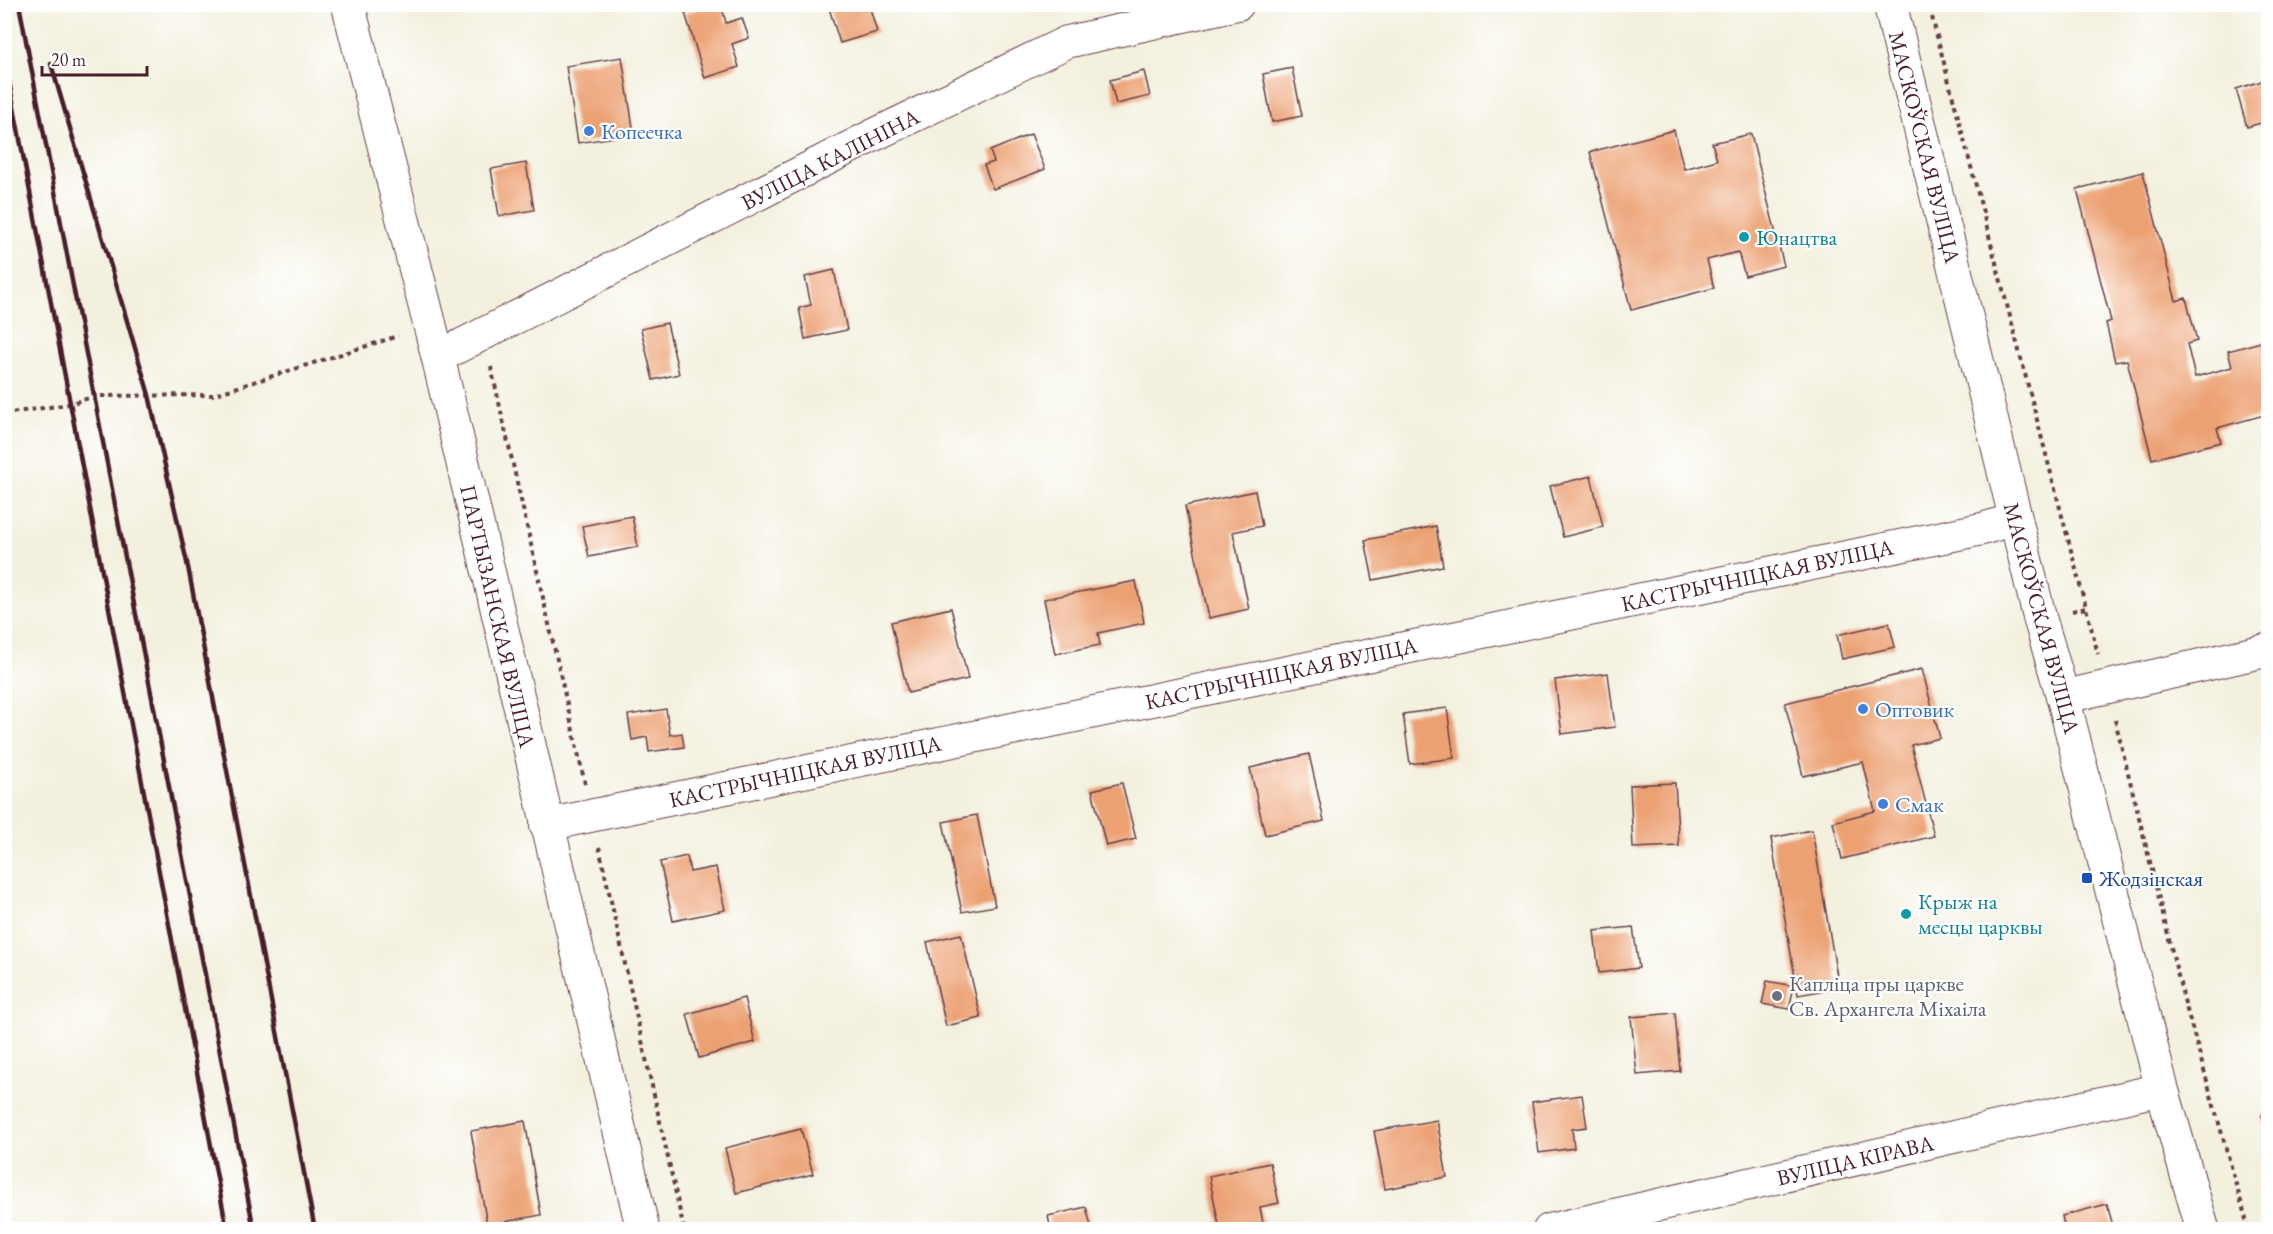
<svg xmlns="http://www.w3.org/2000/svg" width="2273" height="1234" font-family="'EB Garamond',serif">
<rect width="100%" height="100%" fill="#fff"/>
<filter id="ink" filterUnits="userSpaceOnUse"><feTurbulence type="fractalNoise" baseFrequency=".0167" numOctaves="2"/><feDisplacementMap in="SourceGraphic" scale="12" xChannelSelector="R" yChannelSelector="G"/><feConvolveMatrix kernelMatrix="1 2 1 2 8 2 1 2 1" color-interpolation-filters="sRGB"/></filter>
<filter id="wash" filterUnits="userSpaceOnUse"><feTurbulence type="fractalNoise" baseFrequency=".008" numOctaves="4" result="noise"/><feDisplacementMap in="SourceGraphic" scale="24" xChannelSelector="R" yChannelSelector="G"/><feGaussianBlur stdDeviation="1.35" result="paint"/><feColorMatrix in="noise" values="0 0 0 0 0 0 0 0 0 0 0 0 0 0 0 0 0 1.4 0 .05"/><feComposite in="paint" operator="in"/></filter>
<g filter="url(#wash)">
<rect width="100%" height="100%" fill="#f3f0de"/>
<g id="blocks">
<!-- building -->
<g fill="#eca173">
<path d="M713,4h8l5,19 16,-5 7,20 -17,6 7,23 -34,11 -20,-65z"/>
<path d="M828,5h41l8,27 -37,11z"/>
<path d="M622,57l12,77 -56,9 -12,-77z"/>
<path d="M1292,68l10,48 -30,6 -9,-48z"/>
<path d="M1144,71l6,25 -34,8 -6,-24z"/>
<path d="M2268,79v42l-21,6 -11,-38z"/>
<path d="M1674,130l10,39 33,-9 -5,-17 39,-9 33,132 -39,10 -7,-24 -31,8 7,28 -83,22 -41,-158z"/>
<path d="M1031,134l14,35 -52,20 -9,-24 10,-3 -4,-11z"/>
<path d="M526,163l8,47 -35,6 -8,-47z"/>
<path d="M2143,172l33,129 10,-3 11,43 -10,3 8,33 37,-10 -4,-16 40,-11v74l-51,14 4,14 -69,17 -25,-99 -12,2 -9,-39 5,-2 -34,-132z"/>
<path d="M834,270l13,60 -42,9 -6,-31 12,-3 -6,-28z"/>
<path d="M667,323l12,51 -26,6 -12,-51z"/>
<path d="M1591,476l12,51 -40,10 -13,-51z"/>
<path d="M1255,491l7,35 -29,6 16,77 -40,9 -24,-112z"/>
<path d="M632,516l6,31 -49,10 -7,-31z"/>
<path d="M1436,526l7,40 -70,14 -8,-40z"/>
<path d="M1136,581l8,42 -46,10 2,12 -45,9 -11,-55z"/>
<path d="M951,608l17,71 -60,14 -17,-71z"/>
<path d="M1889,623l6,24 -53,12 -5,-24z"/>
<path d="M1922,669l18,69 -29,7 23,91 -92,23 -9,-37 42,-11 -12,-49 -60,14 -18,-73z"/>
<path d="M1608,673l7,54 -53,7 -7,-54z"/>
<path d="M1447,708l7,50 -44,6 -7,-50z"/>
<path d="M666,709l4,26 12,-2 2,14 -35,5 -2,-15 -15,3 -4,-25z"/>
<path d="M1309,754l15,67 -59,14 -15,-67z"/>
<path d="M1122,783l14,56 -30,7 -14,-56z"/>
<path d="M1675,783l4,63 -46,2 -3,-63z"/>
<path d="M977,815l18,91 -33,6 -19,-90z"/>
<path d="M1812,830l27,158 -41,7 -27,-157z"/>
<path d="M687,856l3,16 26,-5 9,43 -52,11 -13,-59z"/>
<path d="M1633,927l6,41 -40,5 -5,-42z"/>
<path d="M961,934l20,84 -35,8 -19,-84z"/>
<path d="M1767,981l27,5 -5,23 -27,-5z"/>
<path d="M744,998l11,44 -56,16 -12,-44z"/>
<path d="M1675,1013l5,58 -43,4 -6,-58z"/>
<path d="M1582,1095l5,32 -15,2 2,19 -35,5 -7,-51z"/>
<path d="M2268,1114v25l-6,-24z"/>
<path d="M1437,1120l10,57 -62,12 -11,-58z"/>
<path d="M525,1121l16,94 -54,10 -16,-94z"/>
<path d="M801,1129l12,45 -77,19 -11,-45z"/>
<path d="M1270,1163l9,40 -19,4 3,16 -43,7 -11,-54z"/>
<path d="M2107,1204l7,26h-49l-3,-14z"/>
<path d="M1086,1207l6,23h-41l-3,-14z"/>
</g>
</g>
</g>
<g filter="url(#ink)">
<use href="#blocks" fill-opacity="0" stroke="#633e46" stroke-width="1.5"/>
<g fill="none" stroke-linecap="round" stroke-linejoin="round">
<!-- street casing -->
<g stroke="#633e46" stroke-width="34">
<g id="street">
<path d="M438,357l436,-222 193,-93 171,-38"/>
<path d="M546,825l1436,-296 33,-10"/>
<path d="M1549,1230l613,-141"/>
</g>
</g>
<!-- secondary casing -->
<g stroke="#633e46" stroke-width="35">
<g id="secondary">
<path d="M348,4l90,353 205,873"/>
<path d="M1890,4l150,615 23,78 99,392 41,141"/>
<path d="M2063,697l205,-47"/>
</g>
</g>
<!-- path -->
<g stroke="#633e46" stroke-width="4" stroke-dasharray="4.5 4.5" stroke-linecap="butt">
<path d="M1932,17l166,637"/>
<path d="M491,367l94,417"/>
<path d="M4,414l65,-10 27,-8 117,-1 185,-59"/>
<path d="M2072,611l14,-3"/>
<path d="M2115,720l68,276 66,234"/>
<path d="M599,847l85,383"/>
</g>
<!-- street -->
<use href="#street" stroke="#fff" stroke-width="32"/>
<!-- secondary -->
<use href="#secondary" stroke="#fff" stroke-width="33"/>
<!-- rail -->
<g stroke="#4a1f2b" stroke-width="4.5">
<path d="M19,4l235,1226"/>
<path d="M4,55l223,1175"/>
<path d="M51,64l98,331 39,172 127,663"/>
</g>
</g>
</g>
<!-- markers -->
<g fill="#3f7fe0" stroke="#fff" stroke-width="2">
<circle cx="589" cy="131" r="6"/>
<circle cx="1863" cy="709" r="6"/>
<circle cx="1883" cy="804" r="6"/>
</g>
<g fill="#0f9aa8" stroke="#fff" stroke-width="2">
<circle cx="1744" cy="237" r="6"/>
<circle cx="1906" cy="914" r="6"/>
</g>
<rect fill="#1a4fb4" stroke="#fff" stroke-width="2" x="2081" y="872" width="12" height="12" rx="3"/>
<circle fill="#6b7280" stroke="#fff" stroke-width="2" cx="1777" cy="996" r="6"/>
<g text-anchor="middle" stroke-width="4.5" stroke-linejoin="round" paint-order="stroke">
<!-- shop labels -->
<g font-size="22" fill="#366cbe" stroke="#fff" text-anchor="start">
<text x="601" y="139">Копеечка</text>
<text x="1875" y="717">Оптовик</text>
<text x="1895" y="812">Смак</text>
</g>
<!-- street labels -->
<g font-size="22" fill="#4a1f2b" stroke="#fff">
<text transform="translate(1925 147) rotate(76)" y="8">МАСКОЎСКАЯ ВУЛІЦА</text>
<text transform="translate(830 159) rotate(-27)" y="8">ВУЛІЦА КАЛІНІНА</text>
<text transform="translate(1757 575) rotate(-12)" y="8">КАСТРЫЧНІЦКАЯ ВУЛІЦА</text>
<text transform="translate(498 616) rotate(77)" y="8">ПАРТЫЗАНСКАЯ ВУЛІЦА</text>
<text transform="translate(2042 618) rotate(75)" y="8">МАСКОЎСКАЯ ВУЛІЦА</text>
<text transform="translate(1281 673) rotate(-12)" y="8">КАСТРЫЧНІЦКАЯ ВУЛІЦА</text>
<text transform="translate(805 771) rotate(-12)" y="8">КАСТРЫЧНІЦКАЯ ВУЛІЦА</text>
<text transform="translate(1855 1160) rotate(-13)" y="8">ВУЛІЦА КІРАВА</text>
</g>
<!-- culture labels -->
<g font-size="22" fill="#0d838f" stroke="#fff" text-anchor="start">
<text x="1756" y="245">Юнацтва</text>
<text x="1918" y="909">Крыж на<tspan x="1918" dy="25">месцы царквы</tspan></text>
</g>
<!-- transit labels -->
<g font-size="22" fill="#164399" stroke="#fff" text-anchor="start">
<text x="2099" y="886">Жодзінская</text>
</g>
<!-- worship labels -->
<g font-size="22" fill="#5b616d" stroke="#fff" text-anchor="start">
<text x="1789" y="991">Капліца пры царкве<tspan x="1789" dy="25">Св. Архангела Міхаіла</tspan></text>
</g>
</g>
<!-- margin -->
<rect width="2273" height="1234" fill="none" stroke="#fff" stroke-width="24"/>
<!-- scale -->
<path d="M42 66v9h105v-9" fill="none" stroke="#4a1f2b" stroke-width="3"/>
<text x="51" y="66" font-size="18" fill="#4a1f2b" stroke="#ffffff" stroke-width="4.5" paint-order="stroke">20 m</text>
</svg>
